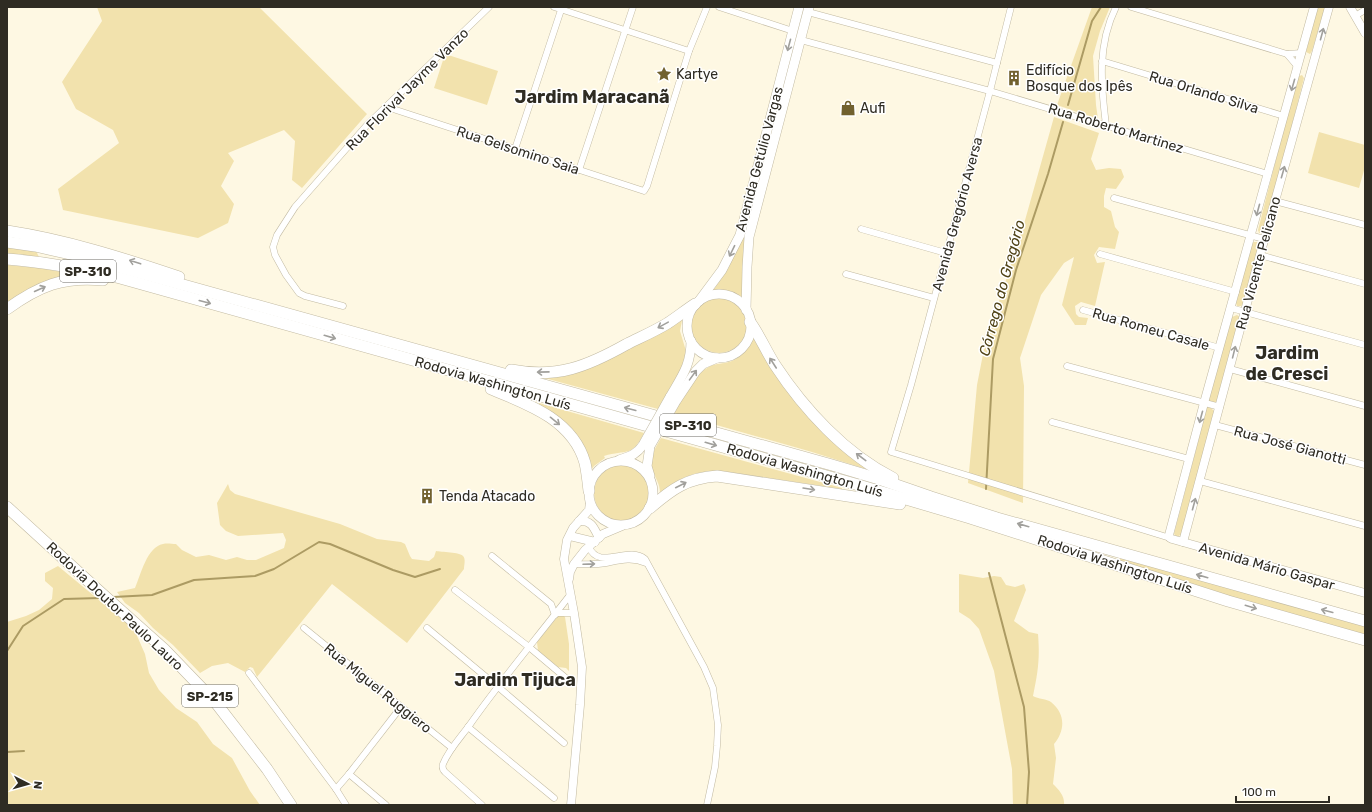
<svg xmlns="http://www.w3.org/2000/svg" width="1372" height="812" font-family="Rubik,sans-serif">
<rect width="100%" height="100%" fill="#fef8e3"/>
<!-- green -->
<g fill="#f2e2ad">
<path d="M97,7h162l108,107 -65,74 -10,-8 3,-39 -11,-11 -56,23 6,8 -13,25 13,18 -6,19 -30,15 -135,-28 -5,-21 61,-46 -6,-13 -37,-21 -14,-27 40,-61z"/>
<path d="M801,7h5l-58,224 -4,68c-10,-7 -20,-9 -32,-7l16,-23 14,-32z"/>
<path d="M1092,7h18l-10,24 -7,25 3,49 2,14 -41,-14z"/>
<path d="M1317,7h8l-13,44 -2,3 -4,-2z"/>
<path d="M445,54l53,17 -11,34 -53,-17z"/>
<path d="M1302,75l2,3 -39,152 -3,3h-3l-1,-3 39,-153z"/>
<path d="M1054,117l45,16 -8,26 5,11 13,-2 12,1 3,8 -8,12 -10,-1 -2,8v11l7,4 4,16 4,5 -4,17 -16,-2 -5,8 3,8 8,-1 -10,44 -14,-4 -6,4 1,8 3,3 9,1 -2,7h-11l-13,-20 12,-48 -10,6 -23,32 -21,63 4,28 -1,117 -55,-20 9,-98 8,-41 37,-113z"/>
<path d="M1319,132l46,13v22l-6,21 -51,-15z"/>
<path d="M1254,242h4l2,4 -16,57 -3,3h-4l-1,-3 16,-60z"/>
<path d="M7,247l29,4 4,8 -33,-3z"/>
<path d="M7,265l32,3 35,6 -1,2 -66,29z"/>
<circle cx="719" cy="325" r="28"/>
<path d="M683,315l-3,16 6,20 -1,5 -3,11 -24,42 -117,-32 20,-3z"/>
<path d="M1237,315l3,2 -22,85 -3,2 -6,-1 -1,-3 24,-83z"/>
<path d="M755,334l7,16 107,120 -57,-18 -138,-39c9,-13 19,-37 33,-45 5,-4 11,-4 18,-5 16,-3 23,-15 30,-29z"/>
<path d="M539,403l105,30c-13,25 -17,16 -40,23l1,2 -11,8 -5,7 -2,-10 -48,-57z"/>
<path d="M1207,407h3l4,4 -32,123 -5,3 -3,-3z"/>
<path d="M661,438l181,50v1l-120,-18c-24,-1 -44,6 -62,22 0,-10 -5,-15 -8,-24 -3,-12 4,-22 9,-31z"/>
<circle cx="622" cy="493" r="28"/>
<path d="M228,484l2,6 5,4 105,30 37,15 24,3 4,2 5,12 2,3 17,2 5,-4 2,-6c5,1 24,1 27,5 3,3 1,9 1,13l-57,74 -75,-59 -75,93 -4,-9 -3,-1 -5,5 -17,-9 -16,3 -12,7 -27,-28 -20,-17 -14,-15 -14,-10 -8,-11 18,-4c6,-14 12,-41 28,-44 4,-1 9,0 13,0l6,6 14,7 13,-2 17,5 11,-3 10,3h9l28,-12 2,-8 -3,-7 -45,3 -12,-5 -6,-6 -3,-22z"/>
<path d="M1121,556l244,68v12l-101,-28 -145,-46z"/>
<path d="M58,566l76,63 11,25 4,19 10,17 17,18 21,14 16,22 19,14 18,33 10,14h-253v-183l19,-6 13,-6 13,-11 1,-11 -8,-7v-8z"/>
<path d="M959,574l24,4 11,-2 7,1 5,8 9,2 9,-3 2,6 -12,31 15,11 9,2c2,25 0,38 -5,62 5,3 14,3 18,6 15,12 14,29 3,42l2,14 -3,26c6,6 12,12 11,21h-51l-1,-36 -18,-98 -15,-42 -9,-10 -11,-7z"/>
<path d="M559,615h4l2,2 4,27v27l-3,-3 -8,-1 -20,-16 -1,-9z"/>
</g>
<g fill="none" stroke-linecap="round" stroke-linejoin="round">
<!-- stream -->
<g stroke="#ac9b63" stroke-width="2">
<path d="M1068,105l24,-84 9,-14"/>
<path d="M986,489l7,-130 23,-89 32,-96 15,-52"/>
<path d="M989,573l35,134 5,65 -2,33"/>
<path d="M113,597l39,-2 42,-15 61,-4 19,-7 45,-27 11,2 63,26 22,7 25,-8"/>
<path d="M7,651l16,-25 41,-27 36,-1"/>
<path d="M7,752l17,-1"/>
</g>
<!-- street casing -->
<g stroke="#c2baa2" stroke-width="7">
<g id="street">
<path d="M554,7l135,44"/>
<path d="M719,7l74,24"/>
<path d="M1011,7l-21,84 -79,294 -20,67 279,86"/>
<path d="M1131,7l156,47 15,-1"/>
<path d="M808,12l189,51"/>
<path d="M1355,16l10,-6"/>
<path d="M801,40l189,51 278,83"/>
<path d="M1287,54l11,13"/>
<path d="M1102,61l182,55"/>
<path d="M393,109l251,82 3,-5 42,-135 18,-44"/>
<path d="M1106,125c-5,-40 -9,-80 10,-118"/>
<path d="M515,149l47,-142"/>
<path d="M579,170l54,-163"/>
<path d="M1114,198l150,41"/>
<path d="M1275,201l90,24"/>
<path d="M861,229l85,24"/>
<path d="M1100,254l136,38"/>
<path d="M1260,255l105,29"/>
<path d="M846,274l88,24"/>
<path d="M343,306l-38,-10 -6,-3 -13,-18 -11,-20 -2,-8 4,-12 18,-28 72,-82 122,-118"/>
<path d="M1231,308l134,37"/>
<path d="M1083,310l137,38"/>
<path d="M1067,366l153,41"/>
<path d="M1230,369l135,37"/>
<path d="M1052,422l137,37"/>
<path d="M1215,425l150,40"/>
<path d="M1200,481l165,45"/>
<path d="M589,547c10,24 39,-2 56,12l59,108 9,21 5,37 -1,21 -2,21 -8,38"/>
<path d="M492,556l59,48 4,11"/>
<path d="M574,564c11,0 21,1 32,-1 15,-3 26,-6 40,0"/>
<path d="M455,590l74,57 38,32"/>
<path d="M556,613h18"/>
<path d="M304,628l148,120"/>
<path d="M427,628l70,58 67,57"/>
<path d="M249,673l87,116 10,16"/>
<path d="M468,727l86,71"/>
<path d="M349,774l37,31"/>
<path d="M336,789l13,-15 52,-67"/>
<path d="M482,805l-37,-33c-2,-2 -3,-5 -2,-8 6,-15 19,-28 28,-41 31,-44 66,-85 99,-128"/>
</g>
</g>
<!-- secondary casing -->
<g stroke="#c2baa2" stroke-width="9">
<g id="secondary">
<path d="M1314,7l-110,396 -35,132 1,3 2,1 193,54"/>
<path d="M1350,7l15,26"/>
<path d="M579,521c13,-1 15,7 20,17"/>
<path d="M570,536l25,6"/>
<path d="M1183,542l77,-287 69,-248"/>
<path d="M569,579l1,-7 4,-8 11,-14 18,-16 19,-8"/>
<path d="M571,805l9,-100 2,-38 -8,-54 -10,-54 3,-19 6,-12 16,-18 1,-8"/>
</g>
</g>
<!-- primary casing -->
<g stroke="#c2baa2" stroke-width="10">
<g id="primary">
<circle cx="719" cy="326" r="32"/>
<path d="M699,301l23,-31 18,-35 59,-228"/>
<path d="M746,310l1,-43 2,-30 60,-230"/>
<path d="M670,397c12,-21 21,-32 21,-56"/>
<path d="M676,401l20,-30 7,-7 14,-6"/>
<path d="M619,460c11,-4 17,-5 24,-15"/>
<circle cx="621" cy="493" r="32"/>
<path d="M650,476l-3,-10 3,-20"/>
</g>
</g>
<!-- highway casing -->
<g stroke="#c2baa2" stroke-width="12">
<g id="highway">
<path d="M7,231c59,9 116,27 172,46"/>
<path d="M7,242l28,4 44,10 753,209 47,14 52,18 66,21 368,103"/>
<path d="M7,259c39,3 76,10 113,19l735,206 115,34 258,83 137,39"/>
<path d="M7,309c32,-23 56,-33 96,-29"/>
<path d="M750,322c10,14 16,29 25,43 29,44 70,89 118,113"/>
<path d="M511,370c46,9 77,-4 116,-26 14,-7 28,-13 41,-21 9,-6 18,-13 27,-19"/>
<path d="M491,389c37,15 82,31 94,74 2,9 3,19 4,28"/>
<path d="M7,507l92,84 65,58 52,54 51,66 24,36"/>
<path d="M650,508c22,-19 37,-30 67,-32l183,28"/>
</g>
</g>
<!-- street -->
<use href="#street" stroke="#fff" stroke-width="6"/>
<!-- secondary -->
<use href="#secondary" stroke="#fff" stroke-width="8"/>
<!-- primary -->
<use href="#primary" stroke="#fff" stroke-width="9"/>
<!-- highway -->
<use href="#highway" stroke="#fff" stroke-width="11"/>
<!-- primary-bridge casing -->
<g stroke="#c2baa2" stroke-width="10" stroke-linecap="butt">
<g id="primary-bridge">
<path d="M643,445l27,-48"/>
<path d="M650,446l26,-45"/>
</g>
</g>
<!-- primary-bridge -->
<use href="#primary-bridge" stroke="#fff" stroke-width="9"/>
</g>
<!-- one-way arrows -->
<defs><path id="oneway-shaft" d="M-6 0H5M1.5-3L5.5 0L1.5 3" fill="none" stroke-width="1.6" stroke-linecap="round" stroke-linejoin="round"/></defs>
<g stroke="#a1a09c">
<use href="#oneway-shaft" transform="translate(1322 34) rotate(-75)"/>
<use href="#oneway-shaft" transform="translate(789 45) rotate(105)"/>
<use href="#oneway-shaft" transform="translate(1293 85) rotate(106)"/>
<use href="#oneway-shaft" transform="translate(1283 172) rotate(-74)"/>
<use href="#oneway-shaft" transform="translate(1258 210) rotate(105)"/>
<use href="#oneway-shaft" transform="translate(732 251) rotate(116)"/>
<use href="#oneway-shaft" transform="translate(135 262) rotate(-162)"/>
<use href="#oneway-shaft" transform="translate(40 289) rotate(-24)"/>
<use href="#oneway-shaft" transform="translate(205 302) rotate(15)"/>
<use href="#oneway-shaft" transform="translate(663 325) rotate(151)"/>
<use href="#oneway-shaft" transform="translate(330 337) rotate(16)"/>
<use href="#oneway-shaft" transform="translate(1234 352) rotate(-76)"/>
<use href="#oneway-shaft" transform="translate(773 363) rotate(-123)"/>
<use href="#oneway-shaft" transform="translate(543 372) rotate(179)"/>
<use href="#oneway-shaft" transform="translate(693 375) rotate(-54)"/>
<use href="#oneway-shaft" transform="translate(630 409) rotate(-165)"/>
<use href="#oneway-shaft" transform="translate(1201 417) rotate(105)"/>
<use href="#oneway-shaft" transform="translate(555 421) rotate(39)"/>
<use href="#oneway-shaft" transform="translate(711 444) rotate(16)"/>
<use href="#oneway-shaft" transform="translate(861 457) rotate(-143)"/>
<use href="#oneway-shaft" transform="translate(681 485) rotate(-27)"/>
<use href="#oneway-shaft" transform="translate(809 489) rotate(9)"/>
<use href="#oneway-shaft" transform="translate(1194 504) rotate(-75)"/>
<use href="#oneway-shaft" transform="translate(1023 525) rotate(-164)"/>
<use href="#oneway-shaft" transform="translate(589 564) rotate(-2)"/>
<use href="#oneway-shaft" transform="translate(1202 576) rotate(-164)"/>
<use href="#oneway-shaft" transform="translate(1251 607) rotate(17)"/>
<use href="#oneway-shaft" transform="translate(1327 611) rotate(-165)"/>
</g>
<!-- icons -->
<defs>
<g id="sight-bare" transform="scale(1.2)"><path d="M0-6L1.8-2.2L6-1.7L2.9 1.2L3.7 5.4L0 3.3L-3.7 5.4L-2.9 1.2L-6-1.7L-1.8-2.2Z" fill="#71612f" stroke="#fff" stroke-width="2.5" paint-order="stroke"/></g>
<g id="building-bare" transform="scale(1.2)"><path d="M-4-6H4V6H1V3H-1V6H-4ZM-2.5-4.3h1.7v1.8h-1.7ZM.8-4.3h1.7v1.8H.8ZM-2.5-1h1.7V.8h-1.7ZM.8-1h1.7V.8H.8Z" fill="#71612f" stroke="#fff" stroke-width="2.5" paint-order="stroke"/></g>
<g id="shop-bare" transform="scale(1.2)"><path d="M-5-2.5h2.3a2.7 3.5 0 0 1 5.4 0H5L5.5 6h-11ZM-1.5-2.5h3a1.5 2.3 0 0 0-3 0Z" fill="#71612f" stroke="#fff" stroke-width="2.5" paint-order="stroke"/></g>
</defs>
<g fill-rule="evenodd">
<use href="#sight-bare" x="664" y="74"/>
<use href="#building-bare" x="1014" y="78"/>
<use href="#shop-bare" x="848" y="108"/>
<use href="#building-bare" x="427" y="496"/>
</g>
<g text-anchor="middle" stroke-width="3" stroke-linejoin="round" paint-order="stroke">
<!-- shield labels -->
<g fill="#fff" stroke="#6d6b65" stroke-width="1">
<rect x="60" y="260" width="56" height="22" rx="3"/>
<rect x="660" y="414" width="56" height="22" rx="3"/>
<rect x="182" y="685" width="56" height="22" rx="3"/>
</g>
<g font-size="13" font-weight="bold" fill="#2f2c23">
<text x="88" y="276">SP-310</text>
<text x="688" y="430">SP-310</text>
<text x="210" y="701">SP-215</text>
</g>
<!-- poi labels -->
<g font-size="14" fill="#2f2c23" stroke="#fff" text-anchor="start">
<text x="1026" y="75">Edifício<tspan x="1026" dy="16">Bosque dos Ipês</tspan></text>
<text x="676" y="79">Kartye</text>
<text x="860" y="113">Aufi</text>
<text x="439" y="501">Tenda Atacado</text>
</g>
<!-- street labels -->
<g font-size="14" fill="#2f2c23" stroke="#fff">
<text transform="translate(407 89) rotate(-45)" y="5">Rua Florival Jayme Vanzo</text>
<text transform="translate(1204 92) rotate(17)" y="5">Rua Orlando Silva</text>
<text transform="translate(1116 128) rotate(17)" y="5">Rua Roberto Martinez</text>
<text transform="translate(518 150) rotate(18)" y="5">Rua Gelsomino Saia</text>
<text transform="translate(759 159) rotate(-75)" y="5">Avenida Getúlio Vargas</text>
<text transform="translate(957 214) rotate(-75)" y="5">Avenida Gregório Aversa</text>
<text transform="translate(1258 263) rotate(-75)" y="5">Rua Vicente Pelicano</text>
<text transform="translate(1151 329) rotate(16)" y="5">Rua Romeu Casale</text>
<text transform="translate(493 383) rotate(16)" y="5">Rodovia Washington Luís</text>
<text transform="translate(1290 445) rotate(15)" y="5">Rua José Gianotti</text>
<text transform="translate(805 470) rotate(16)" y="5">Rodovia Washington Luís</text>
<text transform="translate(1115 564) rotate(18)" y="5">Rodovia Washington Luís</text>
<text transform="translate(1267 566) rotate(16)" y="5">Avenida Mário Gaspar</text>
<text transform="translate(115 606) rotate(43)" y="5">Rodovia Doutor Paulo Lauro</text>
<text transform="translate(378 688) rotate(39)" y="5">Rua Miguel Ruggiero</text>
</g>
<!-- water labels -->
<g font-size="15" font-style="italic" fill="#504316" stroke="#fff">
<text transform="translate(1002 288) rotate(-75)" y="5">Córrego do Gregório</text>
</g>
<!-- district labels -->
<g font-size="18" font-weight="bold" fill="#2f2c23" stroke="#fff">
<text x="592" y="103">Jardim Maracanã</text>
<text x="1287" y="359">Jardim<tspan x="1287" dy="21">de Cresci</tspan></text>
<text x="515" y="686">Jardim Tijuca</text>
</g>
</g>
<!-- border -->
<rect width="1372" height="812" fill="none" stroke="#2f2c23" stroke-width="16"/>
<!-- north arrow -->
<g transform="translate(28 784) rotate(96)" stroke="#ffffff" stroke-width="3" paint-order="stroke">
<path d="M0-3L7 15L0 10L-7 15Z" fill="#2f2c23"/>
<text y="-6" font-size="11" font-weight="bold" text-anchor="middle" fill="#2f2c23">N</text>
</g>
<!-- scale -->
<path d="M1236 796v6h93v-6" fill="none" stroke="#2f2c23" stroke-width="2"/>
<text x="1242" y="796" font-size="12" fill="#2f2c23" stroke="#ffffff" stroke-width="3" paint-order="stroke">100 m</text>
</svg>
